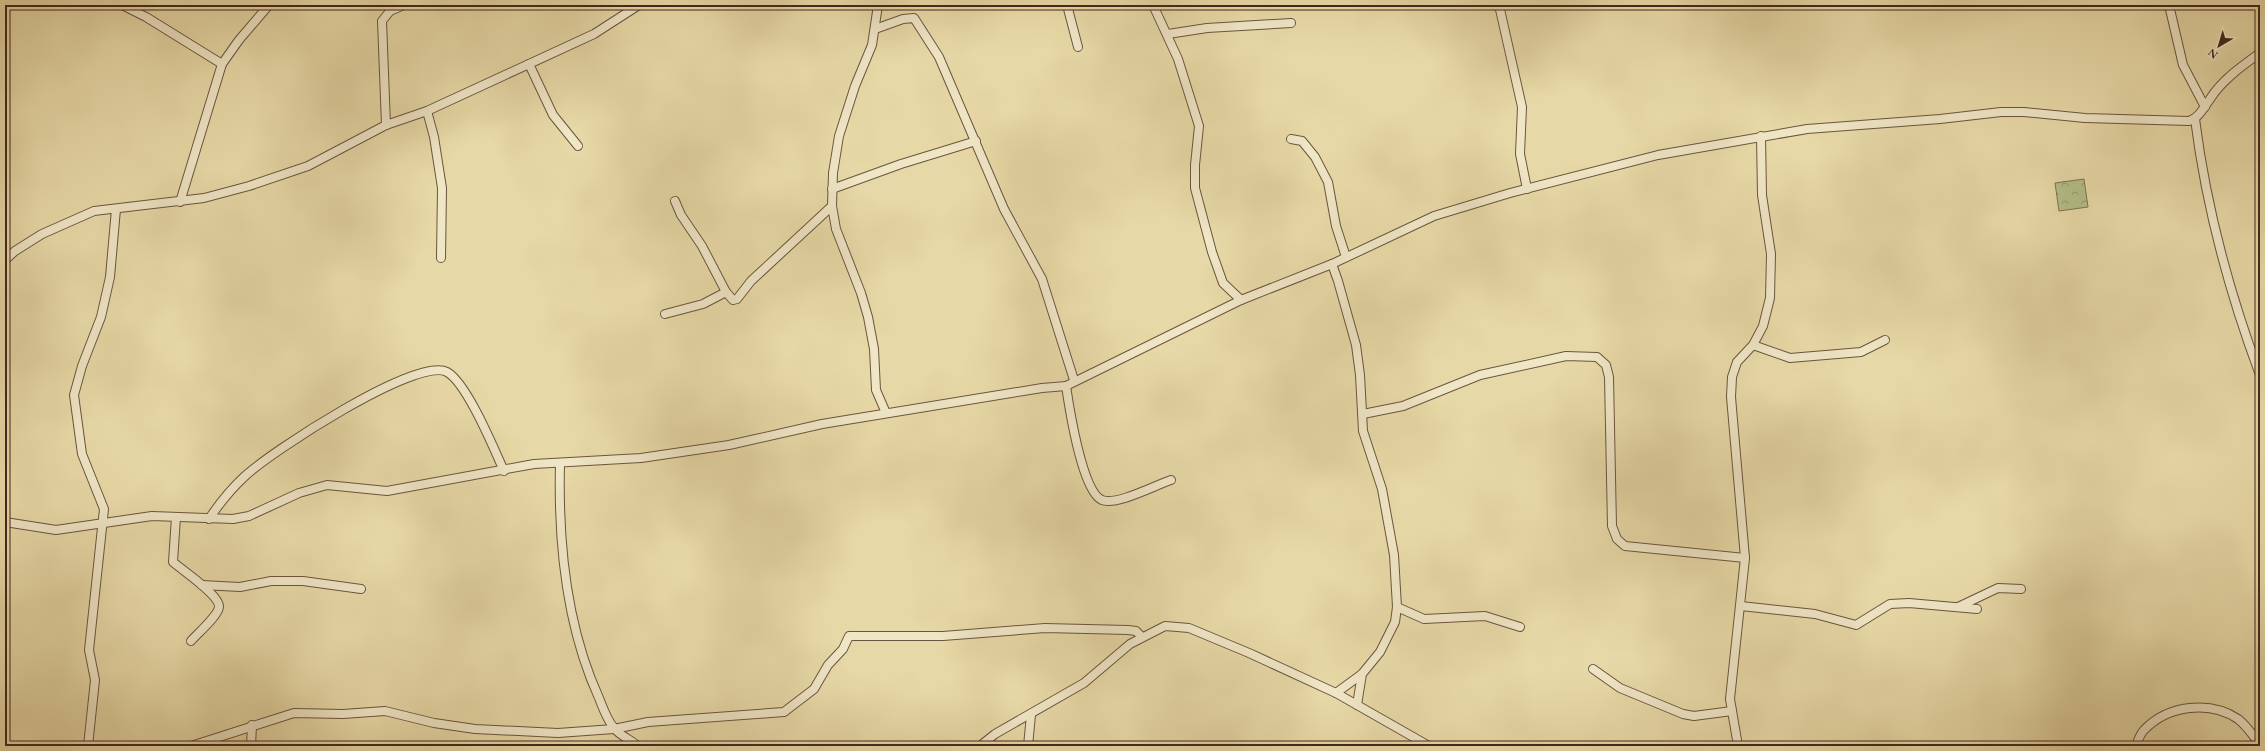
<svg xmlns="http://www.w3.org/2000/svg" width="2265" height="751" font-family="'EB Garamond',serif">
<defs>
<pattern id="forest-crowns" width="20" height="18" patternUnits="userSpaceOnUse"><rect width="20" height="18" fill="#b4bf88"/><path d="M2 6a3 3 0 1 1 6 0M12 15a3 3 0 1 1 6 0" fill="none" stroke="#949b6e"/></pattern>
</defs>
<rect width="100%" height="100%" fill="#e7d9a7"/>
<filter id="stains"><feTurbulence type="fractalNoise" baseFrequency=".005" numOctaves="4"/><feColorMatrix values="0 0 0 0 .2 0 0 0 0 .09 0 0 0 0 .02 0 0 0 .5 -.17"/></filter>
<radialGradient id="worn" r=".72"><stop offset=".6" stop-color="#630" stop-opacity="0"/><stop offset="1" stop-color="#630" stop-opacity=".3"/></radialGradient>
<!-- forest -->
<path fill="url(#forest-crowns)" stroke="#7c7352" d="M2084,179l4,28 -29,4 -4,-28z"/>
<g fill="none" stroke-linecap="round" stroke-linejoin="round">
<!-- street casing -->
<g stroke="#6c543f" stroke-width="10">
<g id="street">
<path d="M122,5l24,12 76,47"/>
<path d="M878,5l-6,40 -17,41 -16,50 -6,37 -1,33 4,23 25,64 7,24 6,32 2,41 10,23"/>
<path d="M1067,5l11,42"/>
<path d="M1153,5l25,54 21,67 -4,39v23l17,64 11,31 18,17"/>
<path d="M1499,5l23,102 -2,47 7,35"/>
<path d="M2169,5l14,60 22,42"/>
<path d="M875,29l28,-10 11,-1 25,39 65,152 38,70 32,101"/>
<path d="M1168,34l39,-6 84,-5"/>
<path d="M529,64l24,51 25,31"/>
<path d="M427,111l7,26 8,51 -1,70"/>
<path d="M2195,119c11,87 34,173 65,256"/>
<path d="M386,125l-4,-104 8,-10 14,-6"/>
<path d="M1291,139l11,2 13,16 13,25 8,44 10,31"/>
<path d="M832,189l69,-25 75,-23"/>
<path d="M675,201l6,14 21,31 24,46 7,8 4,-1 14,-18 81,-75"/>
<path d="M180,202l42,-138 17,-24 30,-35"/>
<path d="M5,260l10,-9 27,-17 52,-23 110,-13 45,-12 59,-20 78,-41 41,-14 167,-77 45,-29"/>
<path d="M1332,264l6,17 18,64 4,30 3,56 19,58 12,66 3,52 -2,15 -15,30 -18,22 -26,19"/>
<path d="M665,314l38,-10 23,-12"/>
<path d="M1753,345l37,13 71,-6 24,-12"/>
<path d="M1066,386c3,20 16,106 36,114 14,6 54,-15 69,-20"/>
<path d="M1363,414l40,-8 77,-31 86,-19 31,1 9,8 3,12 3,149 5,13 8,7 120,12"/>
<path d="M560,464c-2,79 6,162 39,234 4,10 8,22 15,30 5,7 17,12 24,18"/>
<path d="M176,517l-3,45c9,8 47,33 46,45 -1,9 -22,27 -28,34"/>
<path d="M209,519c10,-15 21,-29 35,-42 25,-24 173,-121 203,-105 20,11 47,77 57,99"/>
<path d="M5,522l51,8 96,-14 81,3 16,-3 50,-23 28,-8 60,6 147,-27 107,-6 88,-13 93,-21 220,-36 24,-2 175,-86 91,-36 102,-48 76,-23 148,-38 149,-26 133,-10 61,-7h23l61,6 104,3c10,-3 15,-14 21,-22 12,-19 32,-33 50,-46"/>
<path d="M202,585l38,2 31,-6h32l58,8"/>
<path d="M1741,606l74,8 41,11 34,-21 19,-1 68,6"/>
<path d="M1397,607l27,12 61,-3 35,11"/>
<path d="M1958,607l40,-19 23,1"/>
<path d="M1593,669l27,19 63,26 11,2 38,-5"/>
<path d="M1357,705l5,-31"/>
<path d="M88,746l7,-66 -6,-30 15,-141 -22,-55 -8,-59 8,-29 19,-49 9,-40 6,-68"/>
<path d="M191,746l103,-33 49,1 42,-3 49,12 41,6 83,4 56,-4 34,-7 136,-10 30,-23 14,-24 15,-16 6,-13h94l102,-8 83,2 8,1 6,6"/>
<path d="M251,746l1,-21"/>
<path d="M980,746l15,-12 89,-51 46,-39 35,-18 24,2 60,25 87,40 93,53"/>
<path d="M1028,746l3,-31"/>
<path d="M1738,746l-8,-47 15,-141 -14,-161 1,-20 5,-15 16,-17 10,-19 7,-28 1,-44 -9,-59 -1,-59"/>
<path d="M2136,746c2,-5 4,-12 8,-16 24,-25 66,-30 94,-11 9,7 15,16 22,26"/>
</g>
</g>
<!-- street -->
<use href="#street" stroke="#efe6c6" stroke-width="8"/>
</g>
<!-- margin -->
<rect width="2265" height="751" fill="none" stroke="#e7d9a7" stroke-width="20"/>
<rect x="6" y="6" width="2253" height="739" fill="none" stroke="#43271c" stroke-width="2"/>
<rect x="10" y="10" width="2245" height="731" fill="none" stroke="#43271c"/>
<!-- north arrow -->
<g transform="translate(2219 46) rotate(218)" stroke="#efe6c6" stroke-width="3" paint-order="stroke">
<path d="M0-3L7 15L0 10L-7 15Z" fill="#43271c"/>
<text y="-6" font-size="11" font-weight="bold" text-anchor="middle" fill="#43271c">N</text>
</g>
<rect width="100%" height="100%" filter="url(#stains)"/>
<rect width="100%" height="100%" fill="url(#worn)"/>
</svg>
